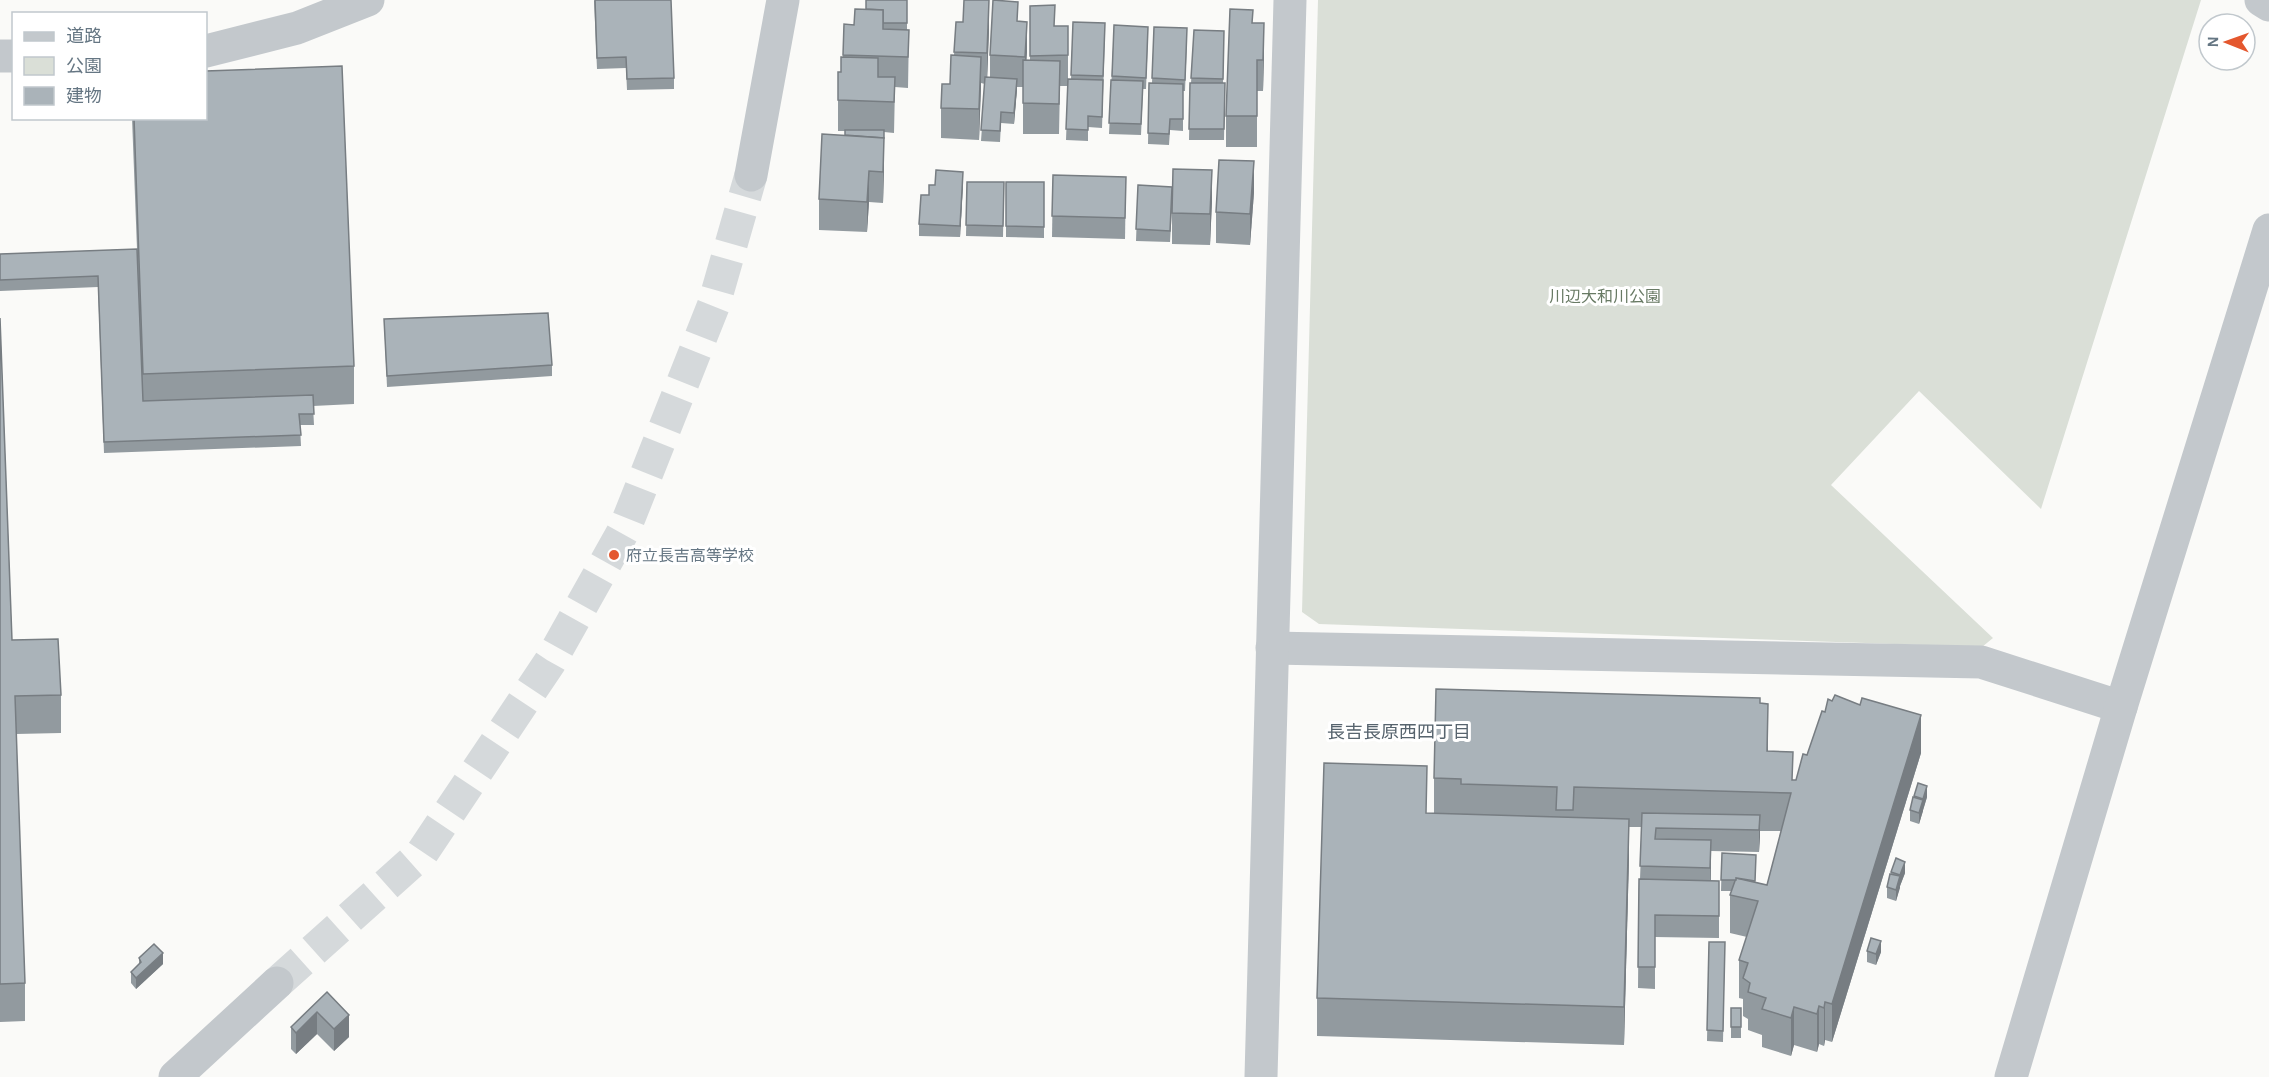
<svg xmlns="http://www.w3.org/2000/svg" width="2269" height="1077" font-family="'Alegreya Sans','Noto Sans JP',sans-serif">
<rect width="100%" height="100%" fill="#fafaf8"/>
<!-- green -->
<path fill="#dadfd7" d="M1318,0h883l-160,509 -122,-118 -88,94 162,153 -11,9 -663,-23 -17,-12z"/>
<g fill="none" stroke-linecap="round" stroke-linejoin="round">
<!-- tertiary-tunnel -->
<path stroke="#d5d9db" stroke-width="33" stroke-dasharray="33 16" stroke-linecap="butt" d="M277,983l145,-130 128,-191 75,-134 89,-224 37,-129"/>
<!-- minor -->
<g stroke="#c3c8cc" stroke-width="33">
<path d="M2261,0l8,5"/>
<path d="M1272,648l709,14 140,45"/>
<path d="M1261,1077l29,-1077"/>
<path d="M2011,1077l110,-370 148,-477"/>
</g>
<!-- tertiary -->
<g stroke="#c3c8cc" stroke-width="33">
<path d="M206,51l91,-23 71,-28"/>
<path d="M0,56h14"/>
<path d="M751,175l32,-175"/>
<path d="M175,1077l102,-94"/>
</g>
</g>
<!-- wall -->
<g fill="#929a9f">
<path d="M594,0l80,78v11l-47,1 -1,-22 -29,1z"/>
<path d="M907,0v30h2l-1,58 -13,-1 -1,46 -10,-1v36l-1,35 -14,-1 -2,30 -48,-2v-31l26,-64v-4h-7v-59h3l2,-15 1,-33 10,1 12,-16z"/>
<path d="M1030,6l25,20h13v53h3l2,-57 32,12 -3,94 -14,-1v14l-22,-1 2,-54h-8l-1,48h-36v-47h-6l-3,37 -13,-1 -1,19 -19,-1 4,-57 -4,-1 -2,57 -38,-2v-30l9,-24 4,-29 2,-33 33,7 -2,48h3v-22l28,-34 9,31 -1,8h4z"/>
<path d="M1253,23l11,30 -1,38h-6v56h-31v-31z"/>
<path d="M1114,25l34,13 -2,51h-3l-2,46 -32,-1z"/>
<path d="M1154,27l33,13 -2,51h-2v40l-13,-1 -1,15 -21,-1 1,-61h3z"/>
<path d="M1194,30l30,1 -1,52h2l-1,57h-35l1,-57h1z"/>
<path d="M132,118h74l148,248v38l-41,2 1,19h-14l1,21 -197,7 -6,-166 -98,4v-37l137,-5z"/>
<path d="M1053,175l73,2 -1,62 -73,-2z"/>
<path d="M967,182h37l-1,55 -37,-1z"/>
<path d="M1006,182h38v56l-38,-1z"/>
<path d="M963,183l-3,54 -41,-1v-12l10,-29z"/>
<path d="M1138,185l74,16 -2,44 -38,-1v-35l-2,33 -34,-1z"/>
<path d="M1254,192l-4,53 -34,-2v-31z"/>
<path d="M0,318l12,322 49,55v38l-45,1 9,249v38l-25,1z"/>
<path d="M384,319l168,46v11l-165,11z"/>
<path d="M1760,703l8,48 25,29h3l11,-25 114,-2 -89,289 -7,-2 -1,6 -5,-2 -2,8 -23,-7 -3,11 -29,-9v-12l-14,-5v-11l-5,-3v-17l-4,-1v-38l8,-23 -17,-4v-38l2,-4h-11l1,-38 34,13 -1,16 12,3 14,-54h-21l-1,21 -48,-1v30h8v57l-64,-1v52l-17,-1 1,-109h1l2,-52h-13v30l-5,188 -307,-9v-38l109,-185 8,1v-36z"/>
<path d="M1914,796l13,1 -8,27 -9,-3v-11z"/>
<path d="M1891,872l14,1 -5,13 -4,15 -9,-3v-11z"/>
<path d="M1709,942h16l-2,100 -16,-1z"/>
<path d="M1867,951l14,1 -5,13 -9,-3z"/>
<path d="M139,958l24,6 -27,25 -5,-6v-11l8,-8z"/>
<path d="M327,992l22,45 -15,14 -17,-17 -21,20 -5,-5v-22z"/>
<rect x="1731" y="1008" width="10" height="30"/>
</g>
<!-- shaded-wall -->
<g fill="#777d82">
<path d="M989,0v29l-2,55v-31z"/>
<path d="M1027,22v30l-2,35v-30z"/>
<path d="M1264,23v30l-1,38v-31z"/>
<path d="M981,57v30l-2,53v-31z"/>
<path d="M1017,79v11l-3,34v-11z"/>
<path d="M884,138v30l-1,35v-31z"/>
<path d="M1254,161v31l-4,53v-31z"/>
<path d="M1212,170v31l-2,44v-31z"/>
<path d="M869,171v31l-2,30v-30z"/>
<path d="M963,172v11l-3,54v-11z"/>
<path d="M1768,704v38l-1,47v-38z"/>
<path d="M1921,715v38l-89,289v-38z"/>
<path d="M1927,786v11l-4,13v-11z"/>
<path d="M1923,800v11l-4,13v-11z"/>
<path d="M1760,815v22l-1,15v-22z"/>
<path d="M1629,819v38l-5,188v-38z"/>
<path d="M1711,840v22l-1,28v-22z"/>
<path d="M1905,862v11l-5,13v-11z"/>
<path d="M1900,876v12l-4,13v-11z"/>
<path d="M1881,941v11l-5,13v-11z"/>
<path d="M163,953v11l-27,25v-11z"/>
<path d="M1825,1002v38l-1,6v-38z"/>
<path d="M1819,1006v38l-2,8v-38z"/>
<path d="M1794,1007v38l-3,11v-38z"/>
<path d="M317,1012v22l-21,20v-21z"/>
<path d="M349,1015v22l-15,14v-22z"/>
</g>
<!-- building -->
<g fill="#aab3b9" stroke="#777d82" stroke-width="1.5">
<path d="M595,0h76l3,78 -47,1 -1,-22 -29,1z"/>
<path d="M866,0h41v23h-24v-13l-17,-1z"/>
<path d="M964,0h25l-2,53 -33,-1 2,-30h7z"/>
<path d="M993,0l25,2 -1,19 10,1 -2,35 -35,-2z"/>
<path d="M1055,5l-1,21h14v29l-38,1v-50z"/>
<path d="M855,9l28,1v19l26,1 -1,27 -65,-2 1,-31 10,1z"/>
<path d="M1230,9l23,1 -1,13h12l-1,37h-6v56h-31z"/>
<path d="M1073,22l32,1 -2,53 -32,-1z"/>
<path d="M1114,25l34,2 -2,51 -34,-2z"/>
<path d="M1154,27l33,1 -2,52 -33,-2z"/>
<path d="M1194,30l30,1 -1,48 -32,-1z"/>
<path d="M951,55l30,2 -2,52 -38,-1 1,-24h8z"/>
<path d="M841,57l37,1v19h17l-1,25 -56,-2v-28h3z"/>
<path d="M1023,60l37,1 -1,43 -36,-1z"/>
<path d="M342,66l12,300 -211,8 -9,-256h72v-47z"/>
<path d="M985,77l32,2 -3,34 -13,-1 -1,19 -19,-1z"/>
<path d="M1068,79l35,1 -1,37 -14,-1v14l-22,-1z"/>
<path d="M1111,80l32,1 -2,43 -32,-1z"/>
<path d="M1149,83l34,1v35h-13l-1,15 -21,-1z"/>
<path d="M1190,83h35l-1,46h-35z"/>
<path d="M845,130h39v8l-39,-3z"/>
<path d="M822,134l62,4 -1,34 -14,-1 -2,31 -48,-3z"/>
<path d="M1219,160l35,1 -4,53 -34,-2z"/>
<path d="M1173,169l39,1 -2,44 -38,-1z"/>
<path d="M936,170l27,2 -3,54 -41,-2 2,-29h8v-10h6z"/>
<path d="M1053,175l73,2 -1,41 -73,-2z"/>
<path d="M967,182h37l-1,44 -37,-1z"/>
<path d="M1006,182h38v45l-38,-1z"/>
<path d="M1138,185l34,2 -2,44 -34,-2z"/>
<path d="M137,249l6,152 170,-6 1,19h-15l2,21 -197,7 -6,-166 -98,4v-26z"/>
<path d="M548,313l4,52 -165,11 -3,-57z"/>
<path d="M0,318l12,322 46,-1 3,56 -46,1 10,287 -25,1z"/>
<path d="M1436,689l324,9v5l8,1 -1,47 26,1 -1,28h4l7,-26 4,1 15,-44 3,1 3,-13 4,2 3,-6 25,10 2,-7 59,17 -89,289 -7,-2 -1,6 -5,-2 -2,8 -23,-7 -3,11 -29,-9 4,-11 -18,-6 2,-9 -7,-5 5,-15 -9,-3 19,-59 -28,-6 6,-17 31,7 24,-92 -217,-6 -1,23h-17l1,-23 -96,-3v-5l-27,-1z"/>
<path d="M1324,763l103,3 -1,47 203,6 -5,188 -307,-9z"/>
<path d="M1918,783l9,3 -4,13 -9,-3z"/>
<path d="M1913,797l10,3 -4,13 -9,-3z"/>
<path d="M1642,813l118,2 -1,15 -103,-2 -1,11 56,1 -1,28 -70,-2z"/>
<path d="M1722,853l34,2 -1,26 -19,-3v2h-15z"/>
<path d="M1896,858l9,4 -5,13 -9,-3z"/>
<path d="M1890,874l10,2 -4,14 -9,-3z"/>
<path d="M1639,879l80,2v35l-64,-1v52h-17z"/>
<path d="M1871,938l10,3 -5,13 -9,-3z"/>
<path d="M1709,942h16l-2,89 -16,-1z"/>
<path d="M154,944l9,9 -27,25 -5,-6 10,-10 -2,-4z"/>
<path d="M327,992l22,23 -15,14 -17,-17 -21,21 -5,-6z"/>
<rect x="1731" y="1008" width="10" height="19"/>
</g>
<!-- markers -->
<circle fill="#e4572e" stroke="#fff" stroke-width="2" cx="614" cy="555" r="6"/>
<g text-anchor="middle" stroke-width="6" stroke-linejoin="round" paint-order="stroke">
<!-- park labels -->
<g font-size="16" fill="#687a64" stroke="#fff">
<text x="1605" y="302">川辺大和川公園</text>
</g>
<!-- poi labels -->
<g font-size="16" fill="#657683" stroke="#fff" text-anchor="start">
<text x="626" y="561">府立長吉高等学校</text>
</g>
<!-- neighbourhood labels -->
<g font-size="18" fill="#57646e" stroke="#fff">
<text x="1399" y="738">長吉長原西四丁目</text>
</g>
</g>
<!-- legend -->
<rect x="12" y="12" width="195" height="108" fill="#ffffff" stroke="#c1c8cd" stroke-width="1.5"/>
<rect x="24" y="32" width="30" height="9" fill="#c3c8cc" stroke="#c1c8cd" stroke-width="1.5"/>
<text x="66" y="42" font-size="18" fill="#657683">道路</text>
<rect x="24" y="57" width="30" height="18" fill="#dadfd7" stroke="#c1c8cd" stroke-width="1.5"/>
<text x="66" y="72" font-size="18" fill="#657683">公園</text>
<rect x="24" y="87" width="30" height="18" fill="#aab3b9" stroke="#c1c8cd" stroke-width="1.5"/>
<text x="66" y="102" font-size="18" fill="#657683">建物</text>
<!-- north arrow -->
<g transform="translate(2227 42) rotate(271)"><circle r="28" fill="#ffffff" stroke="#c1c8cd" stroke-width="1.5"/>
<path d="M0-4.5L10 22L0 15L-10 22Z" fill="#e4572e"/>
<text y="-9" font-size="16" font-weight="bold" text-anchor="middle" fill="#657683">N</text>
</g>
</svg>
